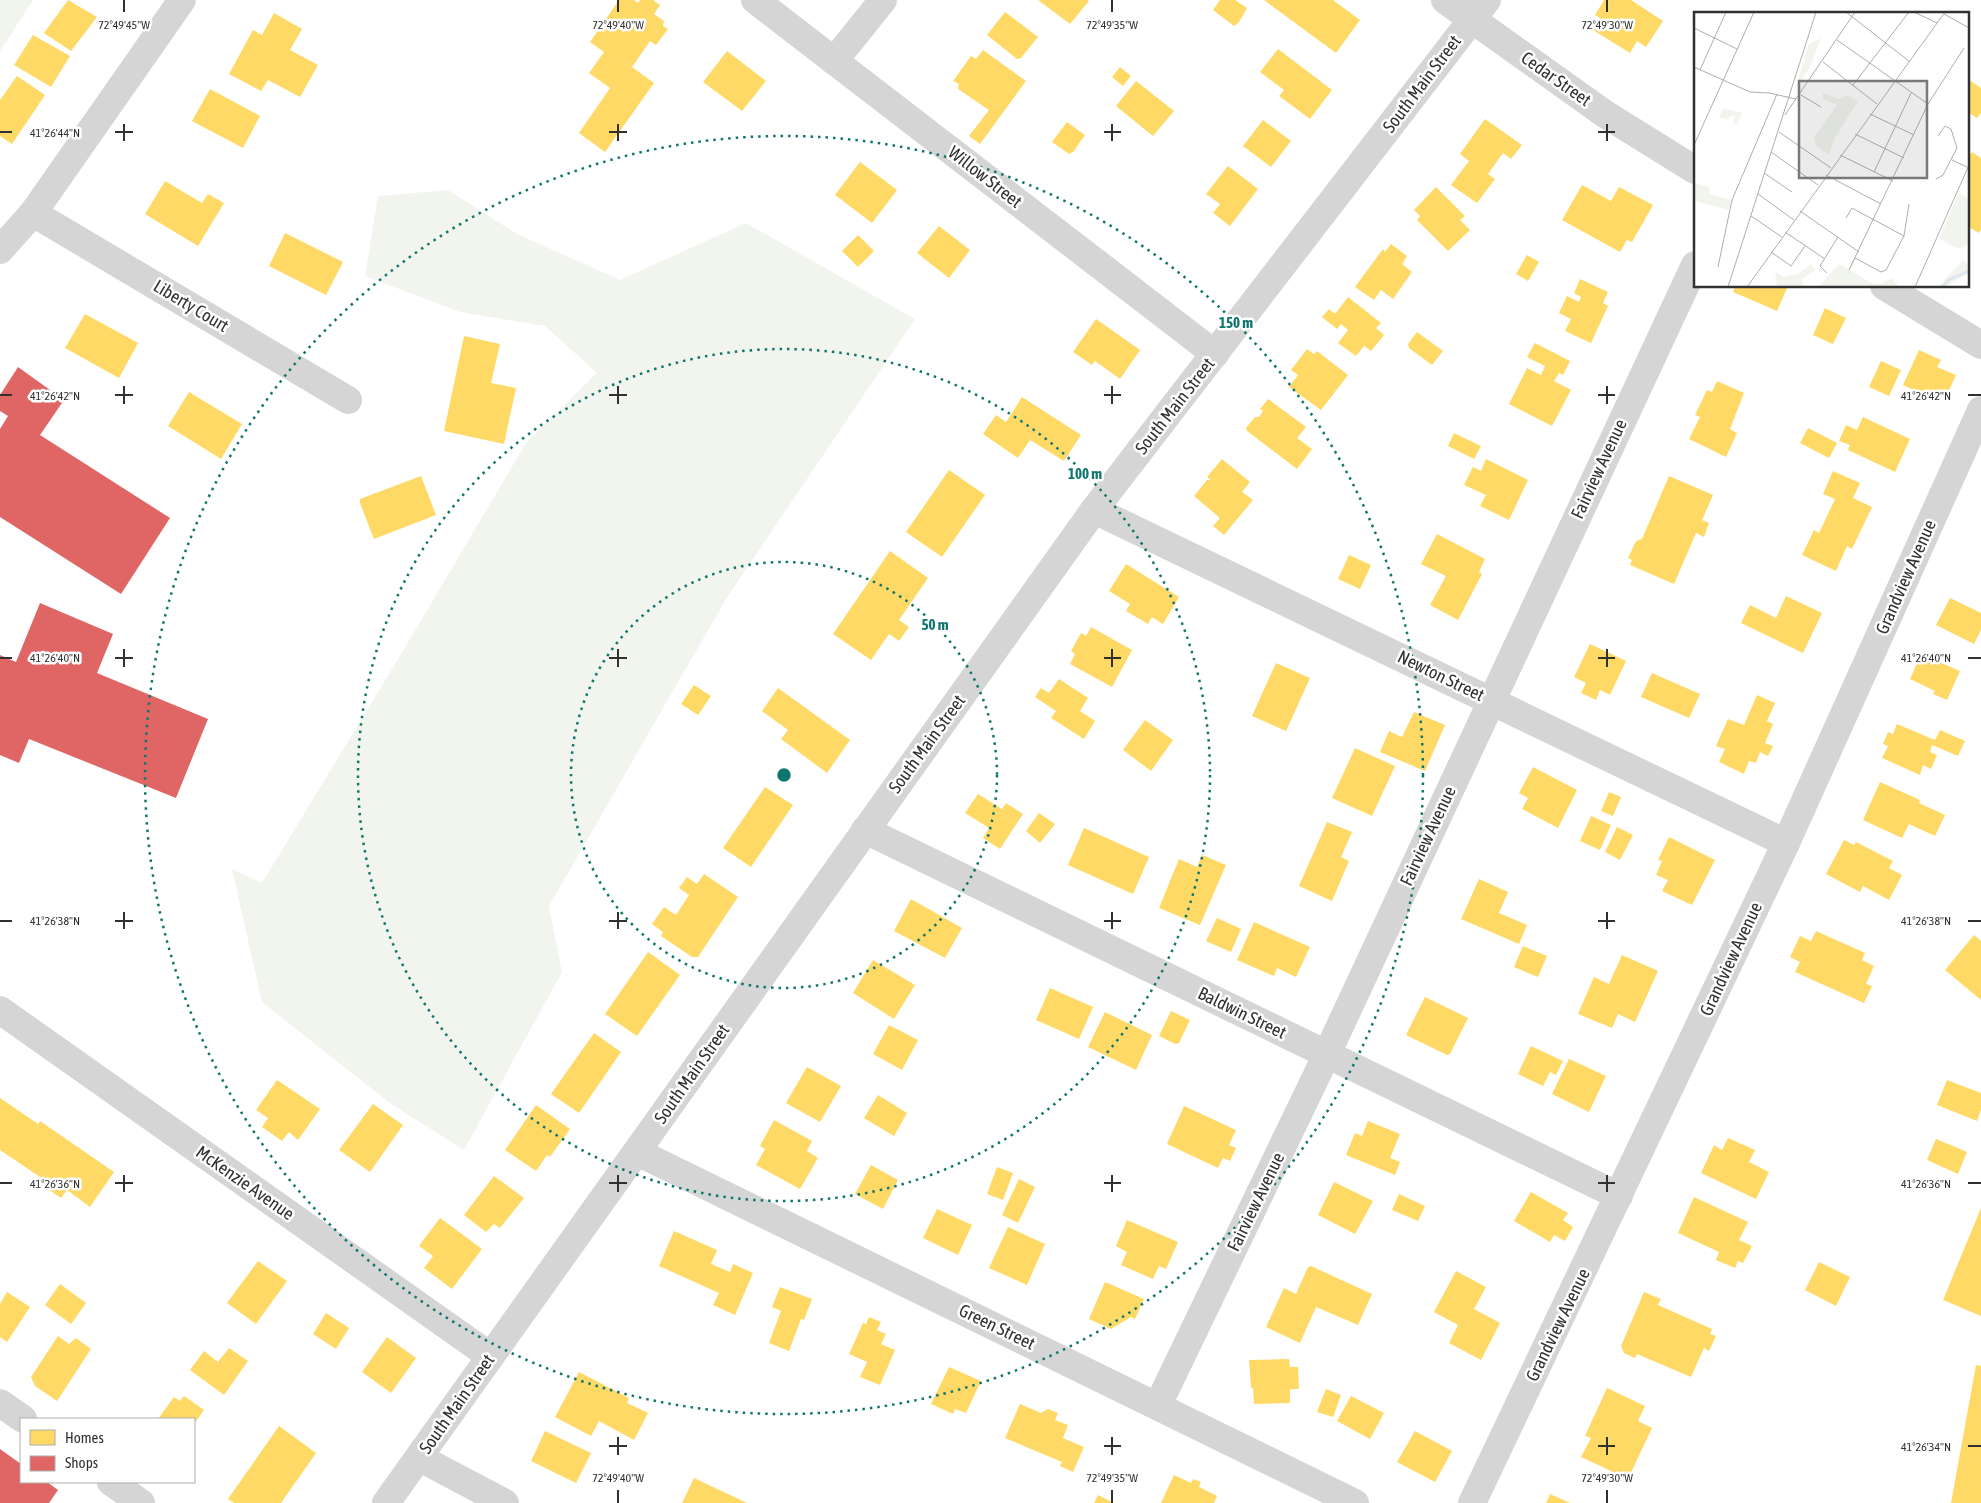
<svg xmlns="http://www.w3.org/2000/svg" width="1981" height="1503" font-family="'Asap Condensed',sans-serif">
<rect width="100%" height="100%" fill="#fff"/>
<!-- green -->
<g fill="#f1f5ee">
<path d="M0,0h33l-33,51z"/>
<path d="M448,190l69,44 103,46 126,-57 169,96 -189,280 -177,307 13,66 -98,178 -73,-46 -129,-102 -30,-133 30,14 141,-232 123,-208 71,-70 -52,-47 -85,-14 -95,-36 13,-80z"/>
</g>
<!-- homes -->
<g fill="#ffd966">
<path d="M68,0l29,17 -26,34 -27,-18z"/>
<path d="M619,0h15l4,3 2,-3h13l7,5 -6,9 10,7 -1,5 5,3 -12,16 -6,-4 -18,26 22,16 -49,69 -26,-19 31,-45 -21,-15 15,-21 -14,-10z"/>
<path d="M1038,0h49l2,1 -19,23z"/>
<path d="M1220,0h15l12,8 -8,14 -5,4 -21,-16z"/>
<path d="M1264,0h69l27,20 -24,33z"/>
<path d="M1604,0h27l32,21 -17,26 -9,-6 -7,12 -37,-23 7,-12 -5,-3z"/>
<path d="M1005,12l33,25 -17,21 -4,1 -30,-24z"/>
<path d="M274,13l28,16 -12,21 28,15 -18,32 -32,-17 -7,11 -32,-17 24,-44 9,5z"/>
<path d="M33,35l37,21 -19,31 -37,-22z"/>
<path d="M1278,49l54,41 -22,29 -31,-23 5,-6 -24,-18z"/>
<path d="M983,50l43,31 -46,63 -11,-8 20,-26 -31,-21 1,-5 -6,-3 18,-25 5,3z"/>
<path d="M727,51l39,30 -24,30 -39,-29z"/>
<path d="M1120,67l11,9 -8,10 -11,-9z"/>
<path d="M17,76l28,19 -33,49 -12,-8v-36z"/>
<path d="M1969,80l12,8v25l-4,5 -10,-6v-29z"/>
<path d="M1136,81l38,30 -21,25 -37,-30z"/>
<path d="M210,89l50,27 -17,32 -51,-27z"/>
<path d="M1485,119l37,26 -11,14 -8,-6 -15,21 7,5 -18,24 -26,-18 18,-24 -9,-7z"/>
<path d="M1263,120l28,21 -20,26 -28,-21z"/>
<path d="M1067,122l18,13 -12,17 -4,2 -17,-12z"/>
<path d="M1972,152l9,6v72l-2,3 -12,-7v-67z"/>
<path d="M860,162l37,28 -25,33 -37,-28z"/>
<path d="M1228,166l30,23 -28,37 -17,-13 7,-9 -14,-10z"/>
<path d="M165,181l37,22 6,-9 16,9 -26,43 -53,-32z"/>
<path d="M1582,185l29,16 8,-14 34,18 -21,37 -5,-2 -7,12 -58,-32z"/>
<path d="M1436,187l29,29 -5,4 10,10 -22,21 -31,-31 3,-4 -6,-6z"/>
<path d="M939,226l31,24 -21,28 -32,-25z"/>
<path d="M285,233l58,29 -17,33 -57,-29z"/>
<path d="M858,235l16,16 -16,16 -16,-16z"/>
<path d="M1391,244l16,12 -5,8 10,8 -19,27 -12,-9 -7,10 -19,-13 28,-38 2,3z"/>
<path d="M1527,255l12,7 -11,19 -12,-7z"/>
<path d="M1580,279l28,13 -5,11 5,3 -17,37 -26,-12 6,-12 -12,-6 8,-17 12,6 2,-5 -7,-4z"/>
<path d="M1735,286h53l-11,25 -44,-19z"/>
<path d="M1348,297l33,26 -5,5 8,7 -13,16 -7,-5 -8,10 -18,-13 10,-13 -7,-6 -4,5 -15,-12 7,-8 6,5z"/>
<path d="M1825,308l21,10 -13,26 -20,-9z"/>
<path d="M85,314l53,29 -19,35 -54,-30z"/>
<path d="M1096,319l44,31 -20,29 -25,-18 -3,4 -19,-13z"/>
<path d="M1417,332l26,19 -11,14 -23,-17 -1,-4z"/>
<path d="M464,336l36,8 -9,39 25,5 -12,56 -60,-13z"/>
<path d="M1535,343l35,18 -7,14 -4,-2 -5,8 17,9 -19,36 -43,-22 18,-36 14,7 4,-9 -18,-9z"/>
<path d="M1307,349l7,5 3,-3 31,24 -27,35 -32,-23 9,-12 -7,-5z"/>
<path d="M1919,350l22,10 -4,7 19,8 -10,22 -18,-8 -3,6 -22,-10z"/>
<path d="M1881,361l20,9 -12,26 -20,-9z"/>
<path d="M1717,381l27,12 -14,36 7,4 -11,24 -37,-18 11,-22 -5,-2 12,-25 5,2z"/>
<path d="M189,392l53,32 -21,35 -53,-33z"/>
<path d="M1022,397l59,38 -17,26 -34,-21 -12,18 -35,-24 13,-19 10,7z"/>
<path d="M1268,399l38,28 -9,11 15,11 -15,20 -50,-38 -1,-3 9,-11h4l4,-6 -3,-2z"/>
<path d="M1863,417l47,22 -15,33 -47,-22 2,-5 -11,-4 7,-16 11,5z"/>
<path d="M1808,428l29,15 -8,15 -29,-15z"/>
<path d="M1454,433l27,13 -7,13 -26,-13z"/>
<path d="M1222,459l28,23 -8,10 11,8 -29,35 -11,-9 7,-8 -26,-22 13,-16h4l-4,-3z"/>
<path d="M1486,459l42,21 -19,40 -29,-14 6,-11 -22,-10 9,-18 8,4z"/>
<path d="M949,470l36,25 -43,62 -36,-25z"/>
<path d="M1833,471l27,12 -7,15 19,9 -20,42 -5,-3 -11,25 -34,-16 12,-25 5,3 16,-34 -12,-5z"/>
<path d="M421,476l15,39 -62,24 -14,-36v-4z"/>
<path d="M1669,476l44,19 -11,25 7,3 -5,14 -8,-4 -22,51 -44,-19 2,-5 -4,-2 8,-17 6,-2z"/>
<path d="M1437,534l48,25 -6,13 3,2 -24,46 -28,-15 16,-29 -25,-12z"/>
<path d="M890,551l38,27 -29,42 10,7 -10,14 -10,-7 -18,26 -38,-26z"/>
<path d="M1349,555l22,10 -11,24 -22,-10z"/>
<path d="M1126,564l53,33 -16,27 -11,-7 -4,7 -22,-13 4,-7 -21,-13z"/>
<path d="M1786,596l36,17 -19,40 -62,-30 9,-18 26,13z"/>
<path d="M1950,598l31,15v17l-7,14 -38,-19z"/>
<path d="M1091,627l41,23 -20,37 -42,-23 5,-10 -4,-3 10,-18 5,3z"/>
<path d="M1590,644l36,17 -16,34 -10,-5 -4,10 -15,-7 5,-10 -12,-6z"/>
<path d="M1921,654l39,17 -13,29 -14,-6 2,-3 -25,-12z"/>
<path d="M1276,663l34,15 -24,53 -34,-15z"/>
<path d="M1652,673l48,21 -11,24 -48,-21z"/>
<path d="M1059,679l29,19 -8,13 15,10 -11,18 -33,-21 5,-7 -21,-14 6,-9 8,5z"/>
<path d="M694,685l17,11 -13,19 -17,-11z"/>
<path d="M778,688l72,52 -23,33 -46,-34 7,-9 -26,-19z"/>
<path d="M1757,695l18,8 -8,18 6,3 -8,19 8,3 -5,10 -8,-4 -4,11 -7,-2 -5,13 -25,-12 6,-13 -9,-3 12,-27 16,6z"/>
<path d="M1414,712l31,13 -20,46 -45,-19 9,-21 13,6z"/>
<path d="M1145,720l28,20 -22,31 -28,-21z"/>
<path d="M1897,724l38,16 5,-10 25,11 -7,15 -26,-11 -2,7 7,3 -6,14 -8,-4 -3,10 -38,-17 6,-12 -5,-2 5,-12 5,2z"/>
<path d="M1355,748l40,18 -23,50 -40,-18z"/>
<path d="M1533,767l44,23 -19,38 -36,-19 6,-11 -9,-5z"/>
<path d="M1880,782l40,18 -1,3 26,12 -10,21 -26,-12 -7,14 -39,-18z"/>
<path d="M765,787l28,18 -42,62 -28,-19z"/>
<path d="M1609,792l12,5 -8,19 -12,-5z"/>
<path d="M978,794l24,15 4,-6 17,11 -23,35 -17,-11 6,-10 -24,-15z"/>
<path d="M1039,813l16,11 -15,19 -14,-12z"/>
<path d="M1591,816l20,9 -11,25 -20,-9z"/>
<path d="M1327,822l25,10 -11,25 8,4 -17,40 -33,-15z"/>
<path d="M1617,827l16,8 -13,25 -15,-8z"/>
<path d="M1084,828l65,29 -16,37 -65,-29z"/>
<path d="M1669,837l46,23 -23,45 -30,-14 6,-11 -12,-5 6,-14 -4,-1z"/>
<path d="M1844,840l10,5 2,-3 37,19 -4,7 13,7 -13,25 -26,-14 -3,6 -34,-18z"/>
<path d="M1202,855l24,10 -26,60 -41,-17 20,-49 18,8z"/>
<path d="M704,874l34,23 -40,60h-6l-31,-21 2,-4 -11,-8 12,-17 12,8 13,-20 -10,-7 8,-11 10,7z"/>
<path d="M1479,879l29,13 -9,21 28,12 -8,19 -58,-25z"/>
<path d="M911,899l51,29 -17,30 -51,-27z"/>
<path d="M1217,918l24,11 -10,23 -25,-11z"/>
<path d="M1254,922l56,25 -14,30 -19,-9 -3,8 -37,-16z"/>
<path d="M1816,931l49,22 -3,7 12,6 -8,18 6,2 -8,17 -69,-31 5,-10 -10,-5 10,-21 11,5z"/>
<path d="M1974,935l7,6v59l-36,-30z"/>
<path d="M1523,946l24,10 -9,21 -24,-10z"/>
<path d="M648,952l32,23 -43,61 -32,-22z"/>
<path d="M1622,955l36,16 -23,51 -17,-8 -6,14 -34,-14 16,-37 15,7z"/>
<path d="M873,960l42,25 -21,34 -41,-26z"/>
<path d="M1050,988l43,19 -14,32 -43,-19z"/>
<path d="M1425,997l43,21 -18,36 -3,1 -41,-20z"/>
<path d="M1171,1011l19,9 -11,23 -4,1 -16,-8z"/>
<path d="M1105,1012l47,23 -16,35 -48,-23z"/>
<path d="M889,1025l29,15 -16,30 -29,-16z"/>
<path d="M594,1033l27,19 -42,61 -28,-19z"/>
<path d="M1531,1046l32,15 -7,14 -6,-3 -7,14 -25,-12z"/>
<path d="M1569,1059l37,17 -17,36 -37,-18z"/>
<path d="M807,1067l34,19 -21,36 -34,-19z"/>
<path d="M277,1080l43,29 -22,31 -9,-8 -7,9 -20,-14 6,-9 -12,-8z"/>
<path d="M1947,1080l34,13v17l-4,11 -40,-16z"/>
<path d="M878,1095l29,18 -13,23 -30,-18z"/>
<path d="M0,1098l38,26 2,-3 74,51 -24,35 -23,-17 -6,8 -21,-14 3,-5 -43,-29z"/>
<path d="M373,1104l30,21 -33,47 -31,-22z"/>
<path d="M536,1105l34,24 -20,28 -3,-2 -11,16 -31,-21z"/>
<path d="M1184,1106l52,24 -7,15 7,3 -6,13 -7,-3 -5,10 -51,-24z"/>
<path d="M774,1120l38,21 -5,10 11,7 -18,31 -44,-24 9,-16 -5,-3z"/>
<path d="M1368,1121l32,13 -10,24 10,4 -5,13 -49,-20 9,-22 7,3z"/>
<path d="M1728,1138l27,12 -6,12 20,10 -13,27 -55,-26 13,-28 8,5z"/>
<path d="M1936,1139l31,13 -9,22 -31,-14z"/>
<path d="M871,1165l27,15 -15,29 -28,-15z"/>
<path d="M997,1167l16,6 -10,27 -16,-6z"/>
<path d="M494,1176l30,22 -24,30 -6,-4 -8,8 -22,-17z"/>
<path d="M1019,1179l16,8 -17,36 -16,-8z"/>
<path d="M1334,1182l39,19 -18,33 -37,-19z"/>
<path d="M1531,1192l37,21 -5,7 10,7 -8,14 -11,-6 -4,7 -36,-21z"/>
<path d="M1399,1194l26,12 -7,15 -26,-11z"/>
<path d="M1694,1197l54,25 -9,18 13,6 -9,17 -5,-2 -3,7 -19,-8 3,-8 -41,-19z"/>
<path d="M1981,1208v108l-38,-16z"/>
<path d="M937,1209l35,16 -14,30 -35,-17z"/>
<path d="M440,1218l42,31 -30,40 -28,-21 9,-12 -14,-10z"/>
<path d="M1127,1220l51,22 -12,27 -7,-3 -6,13 -32,-14 6,-13 -11,-6z"/>
<path d="M1008,1227l37,17 -18,41 -38,-17z"/>
<path d="M674,1231l43,19 -6,14 19,8 3,-8 20,9 -18,42 -22,-10 6,-12 -60,-27z"/>
<path d="M258,1261l29,20 -31,43 -29,-21z"/>
<path d="M1819,1262l31,15 -14,29 -31,-16z"/>
<path d="M1311,1266l61,28 -14,31 -42,-18 -16,36 -34,-16 18,-39 12,6 12,-27z"/>
<path d="M1456,1271l30,16 -12,22 26,14 -19,37 -32,-17 9,-18 -24,-13z"/>
<path d="M1105,1282l39,17 -9,20 -4,-2 -20,12 -22,-10z"/>
<path d="M60,1284l26,19 -15,21 -26,-19z"/>
<path d="M780,1287l32,12 -8,21 -3,-1 -12,32 -20,-8 12,-32 -9,-4z"/>
<path d="M7,1292l23,15 -23,35 -7,-5v-33z"/>
<path d="M1644,1292l17,7 -3,6 54,24 -2,5 6,2 -7,15 -5,-3 -13,29 -54,-23 -2,4 -11,-5 -3,-7z"/>
<path d="M326,1313l23,15 -13,21 -23,-15z"/>
<path d="M869,1317l12,5 -4,8 9,4 -5,10 14,6 -15,35 -20,-8 7,-15 -18,-8 14,-31 3,1z"/>
<path d="M58,1336l11,8 7,-6 15,11 -34,52 -22,-15 -4,-9z"/>
<path d="M387,1337l29,21 -25,35 -29,-21z"/>
<path d="M229,1348l19,13 -24,34 -34,-25 14,-19 14,11z"/>
<path d="M1289,1359l1,8h8l1,22h-9v14l-36,1 -1,-16h-2l-2,-28z"/>
<path d="M1976,1365l5,1v137h-30z"/>
<path d="M949,1367l32,14 -15,32 -11,-4 -2,5 -22,-10z"/>
<path d="M579,1372l50,26 -2,5 21,10 -14,27 -35,-19 -8,15 -36,-19z"/>
<path d="M1607,1388l38,18 -7,15 14,7 -24,51 -47,-22 10,-19 -6,-2z"/>
<path d="M1326,1389l15,6 -8,22 -16,-5z"/>
<path d="M184,1396l20,14 -10,14v-5h-36l16,-22 6,4z"/>
<path d="M1351,1396l33,17 -14,26 -33,-18z"/>
<path d="M1020,1404l21,9 7,-4 10,4 -3,7 13,5 -5,13 21,9 -11,25 -13,-6 2,-4 -57,-24z"/>
<path d="M279,1426l37,27 -35,50h-47l-6,-4z"/>
<path d="M545,1431l46,22 -15,30 -45,-22z"/>
<path d="M1415,1431l37,20 -17,31 -38,-20z"/>
<path d="M1174,1475l17,8 2,-4 8,3 -2,5 18,9 -3,7h-53z"/>
<path d="M694,1478l53,25h-65z"/>
<path d="M1550,1494l20,9h-24z"/>
<path d="M1098,1495l16,8h-20z"/>
</g>
<!-- shops -->
<g fill="#e06666">
<path d="M18,367l46,33 -24,35 130,83 -49,76 -121,-77v-88l8,-13 -8,-5v-16z"/>
<path d="M40,603l73,31 -16,39 111,46 -32,79 -147,-59 -10,24 -19,-8v-100l16,7z"/>
<path d="M0,1449l21,15v18h26l11,8 -9,13h-49z"/>
</g>
<g fill="none" stroke-linecap="round" stroke-linejoin="round">
<!-- minor -->
<g stroke="#d5d5d5" stroke-width="28">
<path d="M755,0l460,354"/>
<path d="M1445,0l160,114 90,56"/>
<path d="M834,61l49,-61"/>
<path d="M33,213l315,187"/>
<path d="M0,250l33,-37 149,-213"/>
<path d="M1884,286l97,59"/>
<path d="M1094,510l692,333"/>
<path d="M865,830l754,366"/>
<path d="M0,1010l490,346"/>
<path d="M637,1152l718,351"/>
<path d="M0,1403l23,16"/>
<path d="M1158,1405l169,-351 368,-789"/>
<path d="M420,1458l85,45"/>
<path d="M111,1482l30,21"/>
<path d="M386,1503l708,-993 393,-510"/>
<path d="M1472,1503l314,-660 195,-433"/>
</g>
</g>
<!-- ticks -->
<path fill="none" stroke="#313131" stroke-width="2" d="M124,0v12M618,0v12M1112,0v12M1607,0v12M124,124v17M618,124v17M1112,124v17M1607,124v17M0,132h12M115,132h18M609,132h18M1104,132h17M1598,132h17M124,386v18M618,386v18M1112,386v18M1607,386v18M0,395h12M115,395h18M609,395h18M1104,395h17M1598,395h17M1968,395h13M124,649v18M618,649v18M1112,649v18M1607,649v18M0,658h12M115,658h18M609,658h18M1104,658h17M1598,658h17M1968,658h13M124,912v17M618,912v17M1112,912v17M1607,912v17M0,921h12M115,921h18M609,921h18M1104,921h17M1598,921h17M1968,921h13M124,1175v17M618,1175v17M1112,1175v17M1607,1175v17M0,1183h12M115,1183h18M609,1183h18M1104,1183h17M1598,1183h17M1968,1183h13M618,1437v18M1112,1437v18M1607,1437v18M609,1446h18M1104,1446h17M1598,1446h17M1968,1446h13M618,1490v13M1112,1490v13M1607,1490v13"/>
<!-- distance rings -->
<g fill="none" stroke="#0f766e" stroke-width="2.5" stroke-dasharray="2.5 5">
<circle cx="784" cy="775" r="213"/>
<circle cx="784" cy="775" r="426"/>
<circle cx="784" cy="775" r="639"/>
</g>
<g text-anchor="middle" stroke-width="5" stroke-linejoin="round" paint-order="stroke">
<!-- street labels -->
<g font-size="18" fill="#313131" stroke="#fff">
<text transform="translate(1556 79) rotate(35)" y="6">Cedar Street</text>
<text transform="translate(1422 84) rotate(-53)" y="6">South Main Street</text>
<text transform="translate(985 177) rotate(38)" y="6">Willow Street</text>
<text transform="translate(191 306) rotate(31)" y="6">Liberty Court</text>
<text transform="translate(1175 406) rotate(-52)" y="6">South Main Street</text>
<text transform="translate(1599 469) rotate(-65)" y="6">Fairview Avenue</text>
<text transform="translate(1906 577) rotate(-66)" y="6">Grandview Avenue</text>
<text transform="translate(1441 676) rotate(26)" y="6">Newton Street</text>
<text transform="translate(927 744) rotate(-54)" y="6">South Main Street</text>
<text transform="translate(1428 836) rotate(-65)" y="6">Fairview Avenue</text>
<text transform="translate(1731 959) rotate(-65)" y="6">Grandview Avenue</text>
<text transform="translate(1242 1013) rotate(26)" y="6">Baldwin Street</text>
<text transform="translate(692 1074) rotate(-55)" y="6">South Main Street</text>
<text transform="translate(245 1183) rotate(35)" y="6">McKenzie Avenue</text>
<text transform="translate(1256 1202) rotate(-64)" y="6">Fairview Avenue</text>
<text transform="translate(1558 1325) rotate(-64)" y="6">Grandview Avenue</text>
<text transform="translate(997 1327) rotate(26)" y="6">Green Street</text>
<text transform="translate(457 1404) rotate(-55)" y="6">South Main Street</text>
</g>
</g>
<!-- overview -->
<g transform="translate(1694 12)">
<rect width="275" height="275" fill="#fff"/>
<path d="M127,26l-11,29 -15,23 14,-46zM129,81l16,6 8,-4 11,6 -24,38 -5,16 -13,-9 -2,-9 23,-32 -14,-6zM29,96l19,5 -5,11 -4,-1 2,-6 -3,-2 -4,4 -9,-1zM1,171l15,4 -1,7 22,6 -2,10 -35,-9zM265,180l10,7v45l-10,5 -20,-10zM159,247l3,1 -6,10 21,13 9,1 12,-6 6,8 -80,1 21,-23 10,5zM269,248l6,5v8l-24,14h-7zM117,252l4,6 -14,10 3,7h-27l-2,-16 8,6 15,-3z" fill="#f1f5ee"/>
<path fill="none" stroke="#dce6f1" stroke-width="2.5" d="M248,275l8,-8 19,-8"/>
<path fill="none" stroke="#adadad" stroke-width="1" d="M152,0l64,50M220,0l23,11M250,2l25,14M0,16l43,21M143,28l91,64M129,50l54,42M0,55l56,25 19,1 27,6M6,58l26,-58M159,73l56,-73M107,83l20,12M176,102l44,21M91,103l70,-103M85,120l52,36M161,122l49,24M0,133l60,-133M77,140l47,33M146,143l53,26M258,148l15,7M180,160l37,-79M70,161l28,19M132,163l55,29M242,167l7,-4 14,-27 -6,-19 -6,-3 -7,10M64,182l36,26M106,199l59,41M57,204l31,21M152,206l6,-10 52,28M91,220l40,27M77,240l20,14 14,-20M161,246l26,14 5,-2 18,-34 5,-32M24,255l14,-67 45,-106M155,258l79,-166 36,-56M133,261l-7,-7 18,-29M34,275l88,-275M53,275l198,-275M221,275l54,-122"/>
<path fill="#797979" fill-opacity="0.15" stroke="#797979" stroke-width="2.5" d="M105,69h128v97h-128z"/>
<rect width="275" height="275" fill="none" stroke="#313131" stroke-width="2.5"/>
</g>
<g font-size="12" text-anchor="middle" fill="#313131" stroke="#fff" stroke-width="5" stroke-linejoin="round" paint-order="stroke">
<text x="124" y="29">72°49'45"W</text>
<text x="618" y="29">72°49'40"W</text>
<text x="1112" y="29">72°49'35"W</text>
<text x="1607" y="29">72°49'30"W</text>
<text x="55" y="137">41°26'44"N</text>
<text x="55" y="400">41°26'42"N</text>
<text x="1926" y="400">41°26'42"N</text>
<text x="55" y="662">41°26'40"N</text>
<text x="1926" y="662">41°26'40"N</text>
<text x="55" y="925">41°26'38"N</text>
<text x="1926" y="925">41°26'38"N</text>
<text x="55" y="1188">41°26'36"N</text>
<text x="1926" y="1188">41°26'36"N</text>
<text x="1926" y="1451">41°26'34"N</text>
<text x="618" y="1482">72°49'40"W</text>
<text x="1112" y="1482">72°49'35"W</text>
<text x="1607" y="1482">72°49'30"W</text>
</g>
<circle cx="784" cy="775" r="8" fill="#0f766e" stroke="#fff" stroke-width="2.5"/>
<g font-size="15" text-anchor="middle" font-weight="bold" fill="#0f766e" stroke="#fff" stroke-width="5" stroke-linejoin="round" paint-order="stroke">
<text x="1236" y="328">150 m</text>
<text x="1085" y="479">100 m</text>
<text x="935" y="630">50 m</text>
</g>
<!-- legend -->
<rect x="20" y="1418" width="175" height="65" fill="#ffffff" stroke="#adadad"/>
<rect x="30" y="1430" width="25" height="15" fill="#ffd966" stroke="#adadad"/>
<text x="65" y="1443" font-size="15" fill="#313131">Homes</text>
<rect x="30" y="1456" width="25" height="15" fill="#e06666" stroke="#adadad"/>
<text x="65" y="1468" font-size="15" fill="#313131">Shops</text>
</svg>
